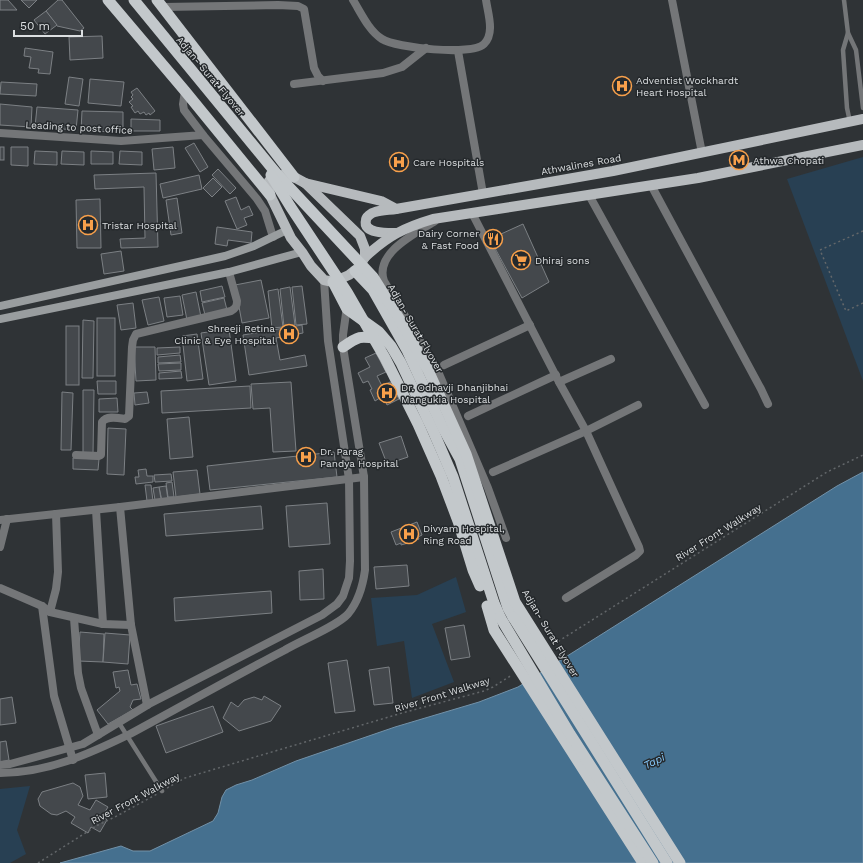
<svg xmlns="http://www.w3.org/2000/svg" width="863" height="863" font-family="'Work Sans',sans-serif">
<rect width="100%" height="100%" fill="#2f3336"/>
<!-- green -->
<g fill="#284053">
<path d="M863,157v224l-76,-202z"/>
<path d="M456,577l10,35 -34,12 22,58 -42,16 -8,-57 -27,5 -6,-48 46,-3z"/>
<path d="M30,786l-13,44 9,24 -16,9h-10v-74z"/>
</g>
<!-- water -->
<path fill="#45708f" stroke="#7291a8" d="M863,472v391h-803l61,-17 12,5h17l63,-30 5,-8 4,-16 4,-7 10,-5 16,-5 44,-19 99,-34 84,-25 39,-15 319,-201z"/>
<!-- building -->
<g fill="#44484c" stroke="#7c8084">
<path d="M0,0h8l9,10h-17z"/>
<path d="M21,0h16l-8,8z"/>
<path d="M58,0h4l22,28 -4,3 -23,-5 -11,-15z"/>
<path d="M46,11l11,14 -12,9 -11,-14z"/>
<path d="M102,36l1,22 -33,2 -1,-23z"/>
<path d="M25,48l28,4 -3,22 -12,-1 1,-4 -10,-1 2,-11 -7,-1z"/>
<path d="M69,77l14,2 -4,27 -14,-2z"/>
<path d="M90,79l34,3 -3,24 -33,-3z"/>
<path d="M1,82l36,2 -1,12 -36,-2z"/>
<path d="M137,88l18,23 -5,4 -1,-2 -3,2 -2,-3 -4,2 -2,-3 -3,2 -4,-6 2,-1 -4,-4 4,-3 -2,-2 2,-2 -2,-3z"/>
<path d="M0,104l32,3 -1,20 -31,-2z"/>
<path d="M37,107l41,3 -2,20 -41,-3z"/>
<path d="M82,111l41,1v20l-42,-1z"/>
<path d="M131,119l29,1v11h-29z"/>
<path d="M194,143l14,24 -8,5 -15,-24z"/>
<rect x="0" y="147" width="4" height="13"/>
<path d="M11,147h17v19l-17,-1z"/>
<path d="M173,147l2,21 -21,2 -2,-21z"/>
<path d="M35,151l22,1v13l-23,-1z"/>
<path d="M62,151l22,1v13l-23,-1z"/>
<path d="M91,151l22,1v12h-22z"/>
<path d="M120,151l22,1v13l-23,-1z"/>
<path d="M218,169l18,19 -6,6 -18,-19z"/>
<path d="M156,173l2,74 -37,1 -1,-9 25,-1 -1,-51 -49,2 -1,-14z"/>
<path d="M199,175l3,14 -39,9 -3,-14z"/>
<path d="M213,178l9,9 -10,10 -9,-9z"/>
<path d="M236,197l5,13 8,-4 4,9 -9,3 3,7 -10,4 -12,-28z"/>
<path d="M177,198l5,35 -11,2 -5,-35z"/>
<path d="M100,199l1,49h-24l-1,-48z"/>
<path d="M523,224l26,58 -27,16 -32,-59z"/>
<path d="M217,227l35,5 -1,11 -23,-3 -1,6 -12,-2z"/>
<path d="M121,251l3,20 -20,3 -3,-20z"/>
<path d="M261,280l8,38 -27,5 -7,-38z"/>
<path d="M222,286l3,11 -23,5 -2,-11z"/>
<path d="M302,286l5,38 -11,1 -4,-38z"/>
<path d="M290,287l5,38 -11,2 -4,-38z"/>
<path d="M278,289l5,38 -11,1 -4,-37z"/>
<path d="M196,292l5,25 -14,3 -5,-25z"/>
<path d="M180,296l3,19 -16,2 -3,-19z"/>
<path d="M159,297l5,24 -16,4 -6,-25z"/>
<path d="M224,298l3,12 -22,5 -3,-12z"/>
<path d="M133,303l3,25 -15,2 -4,-25z"/>
<rect x="97" y="318" width="18" height="58"/>
<path d="M83,320l11,1 -1,57h-11z"/>
<path d="M302,325l1,8 -27,5 4,22 25,-5 2,11 -58,9 -6,-40z"/>
<rect x="66" y="326" width="13" height="59"/>
<path d="M229,329l7,52 -27,4 -8,-52z"/>
<path d="M197,334l6,45 -16,2 -5,-45z"/>
<path d="M134,347h21l1,33 -20,1z"/>
<path d="M180,347v6l-23,2v-7z"/>
<path d="M376,353l10,19 -9,4 5,10 8,-4 9,17 -12,6 -4,-9 -8,5 -5,-11 2,-1 -4,-8 -5,2 -5,-10 12,-6 -5,-9z"/>
<path d="M180,355l1,7 -23,1v-6z"/>
<path d="M181,363v7l-22,1 -1,-7z"/>
<path d="M181,371l1,7 -23,1v-6z"/>
<path d="M97,381h19v13h-18z"/>
<path d="M291,382l5,69 -23,1 -3,-44 -17,1 -2,-25z"/>
<path d="M250,386l1,22 -89,5 -1,-22z"/>
<path d="M83,390h11l-1,64h-10z"/>
<path d="M62,392l11,1 -2,57h-10z"/>
<path d="M147,392l2,11 -14,2 -1,-12z"/>
<path d="M117,398l1,14h-19v-13z"/>
<path d="M189,417l4,40 -23,2 -3,-40z"/>
<path d="M108,428l18,1 -2,46 -17,-1z"/>
<path d="M401,436l7,21 -21,7 -8,-21z"/>
<path d="M334,452l3,25 -127,13 -3,-24z"/>
<path d="M73,458l26,1 -1,11 -25,-1z"/>
<path d="M146,469l1,7h6v6l-17,2 -1,-7h4l-1,-7z"/>
<path d="M197,470l3,24 -24,3 -3,-25z"/>
<path d="M171,474l1,7 -17,1 -1,-7z"/>
<path d="M172,482l2,15h-6l-2,-14z"/>
<path d="M145,485h6l2,16h-6z"/>
<path d="M166,486l2,14 -6,1 -3,-14z"/>
<path d="M159,487l2,12 -6,1 -2,-12z"/>
<path d="M327,503l3,41 -41,3 -3,-41z"/>
<path d="M261,506l2,23 -97,7 -2,-22z"/>
<path d="M417,522l5,13 -4,2 1,2 -8,3 -1,-2 -3,1 1,2 -7,2v-2l-5,2 -5,-13z"/>
<path d="M407,565l2,21 -33,3 -2,-22z"/>
<path d="M323,569l1,30 -24,1 -1,-29z"/>
<path d="M271,591l1,22 -97,8 -1,-23z"/>
<path d="M464,625l6,32 -19,3 -6,-32z"/>
<path d="M80,632l24,2 -1,28 -25,-1z"/>
<path d="M105,633l25,2 -2,29 -25,-2z"/>
<path d="M347,660l8,51 -20,2 -7,-50z"/>
<path d="M389,667l4,36 -19,2 -5,-35z"/>
<path d="M128,670l3,15 6,-1 4,15 -8,1 -3,7 3,3 -25,14 -11,-14 23,-19 -1,-4 -3,1 -3,-16z"/>
<path d="M264,696l17,10 -10,15 -32,10 -16,-13 8,-16 7,5 6,-7 10,-3 8,3z"/>
<path d="M12,697l4,26 -16,2v-26z"/>
<path d="M213,706l10,26 -57,21 -10,-27z"/>
<path d="M6,741l3,19 -9,2v-20z"/>
<path d="M105,773l2,24 -19,2 -3,-24z"/>
<path d="M73,783l7,4 3,9 -5,9 12,5 6,-10 12,7 -5,8 4,5 -7,12 -9,-5 -3,6 -17,-10 4,-6 -9,-6 -9,4 -6,-1 -11,-8 -2,-7 4,-7z"/>
</g>
<g fill="none" stroke-linecap="round" stroke-linejoin="round">
<!-- path -->
<g stroke="#63676a" stroke-width="1.5" stroke-dasharray="2 3" stroke-linecap="butt">
<path d="M863,231l-43,19 26,61 17,-8"/>
<path d="M554,644l273,-172 36,-17"/>
<path d="M167,788l18,-10 217,-65 82,-22 9,-4 19,-12"/>
<path d="M38,863l60,-38 17,-8 42,-23"/>
</g>
<!-- service -->
<g stroke="#747678" stroke-width="4.5">
<path d="M844,0l4,33 8,17 7,58"/>
<path d="M848,33l-5,17 4,58 3,14"/>
<path d="M119,723l43,68"/>
</g>
<!-- minor -->
<g stroke="#747678" stroke-width="8">
<path d="M353,0c8,13 16,31 29,39 14,9 90,17 102,5 11,-11 4,-30 2,-44"/>
<path d="M672,0l30,153"/>
<path d="M163,7l115,-2 20,1 6,3 10,59 4,8 5,5"/>
<path d="M458,51l25,143"/>
<path d="M294,84l89,-11 19,-6 24,-19"/>
<path d="M0,133l121,8 82,-6 -19,-25 -1,-6 2,-13"/>
<path d="M203,135l54,64 8,12 8,26"/>
<path d="M651,185l110,204 7,15"/>
<path d="M589,195l116,210"/>
<path d="M472,213l87,169 27,49 53,116 1,4 -4,4 -70,43"/>
<path d="M435,221c-19,12 -61,32 -51,60l53,88 51,119 18,50"/>
<path d="M444,365l86,-40"/>
<path d="M559,382l52,-23"/>
<path d="M468,416l88,-41"/>
<path d="M76,455l23,1 2,-1 1,-33c5,-7 16,-4 23,-3l4,-3 3,-69 1,-7 3,-6 95,-23c5,-3 6,-5 6,-10l-8,-29"/>
<path d="M493,472l93,-41 52,-26"/>
<path d="M120,507l11,118 16,80"/>
<path d="M96,510l7,114"/>
<path d="M0,520l120,-13 244,-30"/>
<path d="M0,547l7,-28"/>
<path d="M0,588l42,18 8,6 53,12 28,1"/>
<path d="M42,606l12,90 19,64"/>
<path d="M50,612l6,-23 2,-17 -2,-58"/>
<path d="M74,618l4,55 3,15 17,47"/>
</g>
<!-- tertiary -->
<g stroke="#747678" stroke-width="8">
<path d="M0,765l10,-1 73,-20 66,-40 173,-89 15,-11 6,-8 6,-18 1,-17 -1,-82 -21,-138 -4,-61"/>
<path d="M0,773c47,0 89,-19 130,-39 52,-28 103,-57 155,-84 15,-9 52,-24 63,-36 10,-12 15,-29 17,-44l-1,-93 -21,-130v-12l4,-29"/>
</g>
<!-- secondary -->
<g stroke="#999d9f" stroke-width="8">
<path d="M0,306l225,-50 29,-10 33,-16"/>
<path d="M0,319l229,-47 73,-20"/>
</g>
<!-- primary -->
<g stroke="#b6babd" stroke-width="10">
<path d="M285,174l9,3 11,6 55,53 5,13v8l-7,11 -9,7 -16,7 -9,-2 -13,-14 -9,-14 -11,-14 -21,-43 -1,-14z"/>
<path d="M305,183l76,18 15,8 217,-38 250,-52"/>
<path d="M396,209c-6,1 -15,1 -21,3 -4,1 -9,5 -9,8 -4,14 23,13 30,13"/>
<path d="M365,257c23,-21 38,-29 68,-38l265,-41 165,-33"/>
</g>
<!-- trunk -->
<g stroke="#c3c8cb" stroke-width="11">
<path d="M108,0l77,91 85,104"/>
<path d="M157,0l137,177"/>
<path d="M355,271l18,19 34,60 35,76 18,33 48,149 5,9"/>
<path d="M333,282l14,27 32,23 12,14 10,17 33,70 19,44 41,126 6,14"/>
<path d="M343,347c17,-12 17,-11 38,-8"/>
</g>
<!-- trunk-bridge -->
<g stroke="#c3c8cb" stroke-width="11">
<path d="M134,0l142,173 97,104 32,51 23,42 38,84 49,148 165,261"/>
<path d="M271,175l19,31 57,86 38,66 33,66 23,52 17,45 15,49 7,16"/>
<path d="M487,606l7,24 149,233"/>
<path d="M500,617l70,117 83,129"/>
<path d="M513,617l154,246"/>
</g>
</g>
<!-- icons -->
<defs>
<g id="hospital-ring" transform="scale(1)"><circle r="9.5" fill="#25292c" stroke="#f8a04b" stroke-width="1.5"/><path d="M-5-5h3v3.5h4V-5h3V5h-3V1.5h-4V5h-3Z" fill="#f8a04b"/></g>
<g id="metro-ring" transform="scale(1)"><circle r="9.5" fill="#25292c" stroke="#f8a04b" stroke-width="1.5"/><path d="M-5.5 5V-5H-3L0 0L3-5H5.5V5H3V-.5L0 4L-3-.5V5Z" fill="#f8a04b"/></g>
<g id="restaurant-ring" transform="scale(1)"><circle r="9.5" fill="#25292c" stroke="#f8a04b" stroke-width="1.5"/><path d="M-5-6h1v4h1v-4h1v4h1v-4h1v5L-1.5 .5V6h-2V.5L-5-1ZM5-6V6H3V1.5H1.5Q1.5-4 5-6Z" fill="#f8a04b"/></g>
<g id="supermarket-ring" transform="scale(1)"><circle r="9.5" fill="#25292c" stroke="#f8a04b" stroke-width="1.5"/><path d="M-6-5.5h2.5l.6 2H6L4.5 2H-2.5L-4.4-4H-6ZM-1.5 3.2a1.3 1.3 0 1 0 .1 0ZM3 3.2a1.3 1.3 0 1 0 .1 0Z" fill="#f8a04b"/></g>
</defs>
<g fill-rule="evenodd">
<use href="#hospital-ring" x="622" y="86"/>
<use href="#metro-ring" x="739" y="160"/>
<use href="#hospital-ring" x="399" y="162"/>
<use href="#hospital-ring" x="88" y="225"/>
<use href="#restaurant-ring" x="493" y="239"/>
<use href="#supermarket-ring" x="521" y="260"/>
<use href="#hospital-ring" x="289" y="334"/>
<use href="#hospital-ring" x="387" y="393"/>
<use href="#hospital-ring" x="306" y="457"/>
<use href="#hospital-ring" x="409" y="534"/>
</g>
<g text-anchor="middle" stroke-width="3" stroke-linejoin="round" paint-order="stroke">
<!-- street labels -->
<g font-size="10" fill="#dcdfe1" stroke="#25292c">
<text transform="translate(211 76) rotate(50)" y="4">Adjan- Surat Flyover</text>
<text transform="translate(79 127) rotate(3)" y="4">Leading to post office</text>
<text transform="translate(581 164) rotate(-10)" y="4">Athwalines Road</text>
<text transform="translate(416 328) rotate(60)" y="4">Adjan- Surat Flyover</text>
<text transform="translate(718 532) rotate(-32)" y="4">River Front Walkway</text>
<text transform="translate(551 633) rotate(59)" y="4">Adjan- Surat Flyover</text>
<text transform="translate(442 694) rotate(-17)" y="4">River Front Walkway</text>
<text transform="translate(135 798) rotate(-28)" y="4">River Front Walkway</text>
</g>
<!-- poi labels -->
<g font-size="10" fill="#dcdfe1" stroke="#25292c" text-anchor="start">
<text x="636" y="84">Adventist Wockhardt<tspan x="636" dy="12">Heart Hospital</tspan></text>
<text x="753" y="164">Athwa Chopati</text>
<text x="413" y="166">Care Hospitals</text>
<text x="102" y="229">Tristar Hospital</text>
<text x="479" y="237" text-anchor="end">Dairy Corner<tspan x="479" dy="12">&amp; Fast Food</tspan></text>
<text x="535" y="264">Dhiraj sons</text>
<text x="275" y="332" text-anchor="end">Shreeji Retina<tspan x="275" dy="12">Clinic &amp; Eye Hospital</tspan></text>
<text x="401" y="391">Dr. Odhavji Dhanjibhai<tspan x="401" dy="12">Mangukia Hospital</tspan></text>
<text x="320" y="455">Dr. Parag<tspan x="320" dy="12">Pandya Hospital</tspan></text>
<text x="423" y="532">Divyam Hospital,<tspan x="423" dy="12">Ring Road</tspan></text>
</g>
<!-- water labels -->
<g font-size="11" font-style="italic" fill="#87cafc" stroke="#25292c">
<text transform="translate(654 761) rotate(-26)" y="4">Tapi</text>
</g>
</g>
<!-- scale -->
<path d="M14 30v6h68v-6" fill="none" stroke="#dcdfe1" stroke-width="2"/>
<text x="20" y="30" font-size="12" fill="#dcdfe1" stroke="#25292c" stroke-width="3" paint-order="stroke">50 m</text>
</svg>
